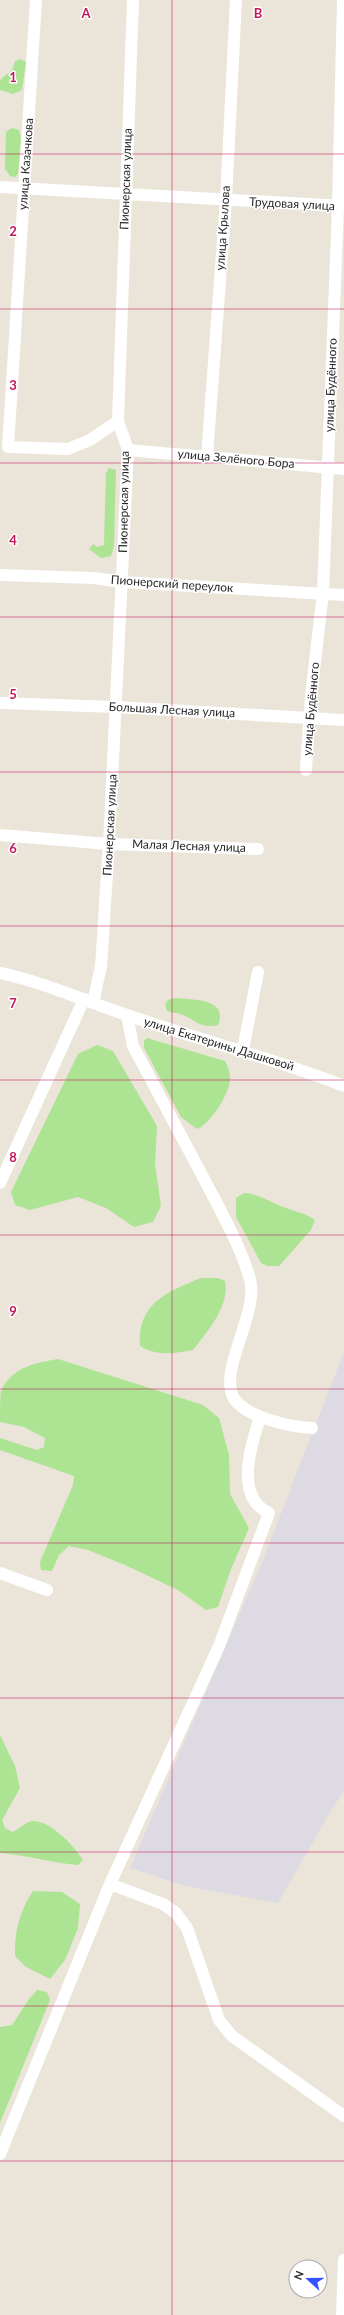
<svg xmlns="http://www.w3.org/2000/svg" width="344" height="2315" font-family="Lato,sans-serif">
<rect width="100%" height="100%" fill="#ebe4d9"/>
<!-- industrial -->
<path fill="#dddae3" d="M344,1352v440l-11,15 -55,96 -93,-17 -55,-18 132,-306z"/>
<!-- green -->
<g fill="#ace493">
<path d="M20,59l6,3 -4,28 -9,4 -13,-4v-10l12,-10 3,-9z"/>
<path d="M12,128l7,2 2,9 -3,35 -3,3 -5,-1 -5,-7 1,-37z"/>
<path d="M109,468l7,2 -2,76 -3,10 -10,2 -12,-9 4,-5 4,3 7,-2 2,-72z"/>
<path d="M175,998c18,2 54,0 43,27 -17,4 -21,-4 -35,-10 -5,-2 -11,-2 -16,-4l-2,-7 3,-4z"/>
<path d="M147,1038l78,23c3,6 5,11 5,18 -1,16 -19,44 -33,50l-16,-12 -37,-69v-7z"/>
<path d="M97,1045l16,6 44,75 -2,38 6,42 -8,16 -19,5 -28,-19 -28,-11 -48,13 -15,-5 -4,-13 67,-138z"/>
<path d="M244,1193c16,1 27,10 42,15 12,5 18,4 29,12l-4,10 -32,36h-11l-7,-3 -25,-46v-19z"/>
<path d="M201,1278h17l7,3c5,25 -18,51 -32,69 -20,4 -36,6 -53,-4 -3,-42 26,-54 61,-68z"/>
<path d="M58,1359l145,46 16,13 10,37 1,39 19,34 -18,41 -13,38 -12,3 -28,-20 -53,-25 -37,-15 -19,-4 -10,9 -7,16 -11,-1 -1,-8 33,-77 1,-9 -74,-26v-12l37,12 7,-3 1,-9 -21,-11 -24,-5c0,-8 0,-24 1,-31 11,-24 34,-28 57,-32z"/>
<path d="M0,1735l15,31 5,22 -18,32 3,8 7,4c7,-2 12,-10 21,-11 17,-1 42,26 50,39l-5,5c-27,-2 -50,-10 -78,-12z"/>
<path d="M33,1891l29,1 18,12 -2,24 -13,32 -15,19 -24,-12 -11,-11c-1,-23 5,-46 18,-65z"/>
<path d="M37,1990l10,2 3,8 -50,123v-96l12,-2 17,-26z"/>
</g>
<g fill="none" stroke-linecap="round" stroke-linejoin="round">
<!-- minor -->
<g stroke="#fff" stroke-width="12">
<path d="M36,0l-28,447 60,2 22,-9 28,-19"/>
<path d="M0,187l344,19"/>
<path d="M128,450l216,19"/>
<path d="M207,456l19,-256 10,-200"/>
<path d="M0,575l94,3 28,4 222,13"/>
<path d="M0,703l116,4 228,13"/>
<path d="M306,770l5,-75 12,-102 15,-387 5,-206"/>
<path d="M0,835l109,9 149,5"/>
<path d="M0,973c44,9 84,28 127,42 72,25 146,43 217,71"/>
<path d="M93,1003l8,-37 8,-122 19,-394 -10,-29 15,-421"/>
<path d="M127,1015l6,31c23,43 46,86 69,129 17,33 37,67 48,104 9,35 -31,89 -17,118 11,20 58,30 79,31"/>
<path d="M243,1050l15,-78"/>
<path d="M0,1183l84,-184"/>
<path d="M0,1573l47,17"/>
<path d="M110,1884l53,20 13,9 11,15 32,92 13,16 112,80"/>
<path d="M0,2154l110,-270 109,-238 50,-133c-35,-16 -18,-68 -9,-96"/>
<path d="M342,2315l2,-55"/>
</g>
</g>
<!-- grid -->
<path fill="none" stroke="#c2185b" stroke-width="1" stroke-opacity="0.55" d="M172,0v2315M0,154h344M0,309h344M0,463h344M0,617h344M0,772h344M0,926h344M0,1080h344M0,1235h344M0,1389h344M0,1543h344M0,1698h344M0,1852h344M0,2006h344M0,2161h344"/>
<g text-anchor="middle" stroke-width="3" stroke-linejoin="round" paint-order="stroke">
<!-- street labels -->
<g font-size="12" fill="#282828" stroke="#fff">
<text transform="translate(26 164) rotate(-86)" y="4">улица Казачкова</text>
<text transform="translate(126 179) rotate(-88)" y="4">Пионерская улица</text>
<text transform="translate(292 204) rotate(3)" y="4">Трудовая улица</text>
<text transform="translate(223 228) rotate(-86)" y="4">улица Крылова</text>
<text transform="translate(331 385) rotate(-88)" y="4">улица Будённого</text>
<text transform="translate(236 459) rotate(5)" y="4">улица Зелёного Бора</text>
<text transform="translate(124 502) rotate(-89)" y="4">Пионерская улица</text>
<text transform="translate(172 584) rotate(4)" y="4">Пионерский переулок</text>
<text transform="translate(311 709) rotate(-85)" y="4">улица Будённого</text>
<text transform="translate(172 710) rotate(3)" y="4">Большая Лесная улица</text>
<text transform="translate(110 825) rotate(-87)" y="4">Пионерская улица</text>
<text transform="translate(189 846) rotate(2)" y="4">Малая Лесная улица</text>
<text transform="translate(219 1044) rotate(17)" y="4">улица Екатерины Дашковой</text>
</g>
</g>
<g font-size="13" text-anchor="middle" font-weight="bold" fill="#c2185b" stroke="#fff" stroke-width="3" stroke-linejoin="round" paint-order="stroke">
<text x="86" y="18">A</text>
<text x="258" y="18">B</text>
<text x="13" y="82">1</text>
<text x="13" y="236">2</text>
<text x="13" y="390">3</text>
<text x="13" y="545">4</text>
<text x="13" y="699">5</text>
<text x="13" y="853">6</text>
<text x="13" y="1008">7</text>
<text x="13" y="1162">8</text>
<text x="13" y="1316">9</text>
</g>
<!-- north arrow -->
<g transform="translate(308 2279) rotate(291)"><circle r="19" fill="#ffffff" stroke="#a9a9a9"/>
<path d="M0-3L7 15L0 10L-7 15Z" fill="#3351ff"/>
<text y="-6" font-size="11" font-weight="bold" text-anchor="middle" fill="#282828">N</text>
</g>
</svg>
